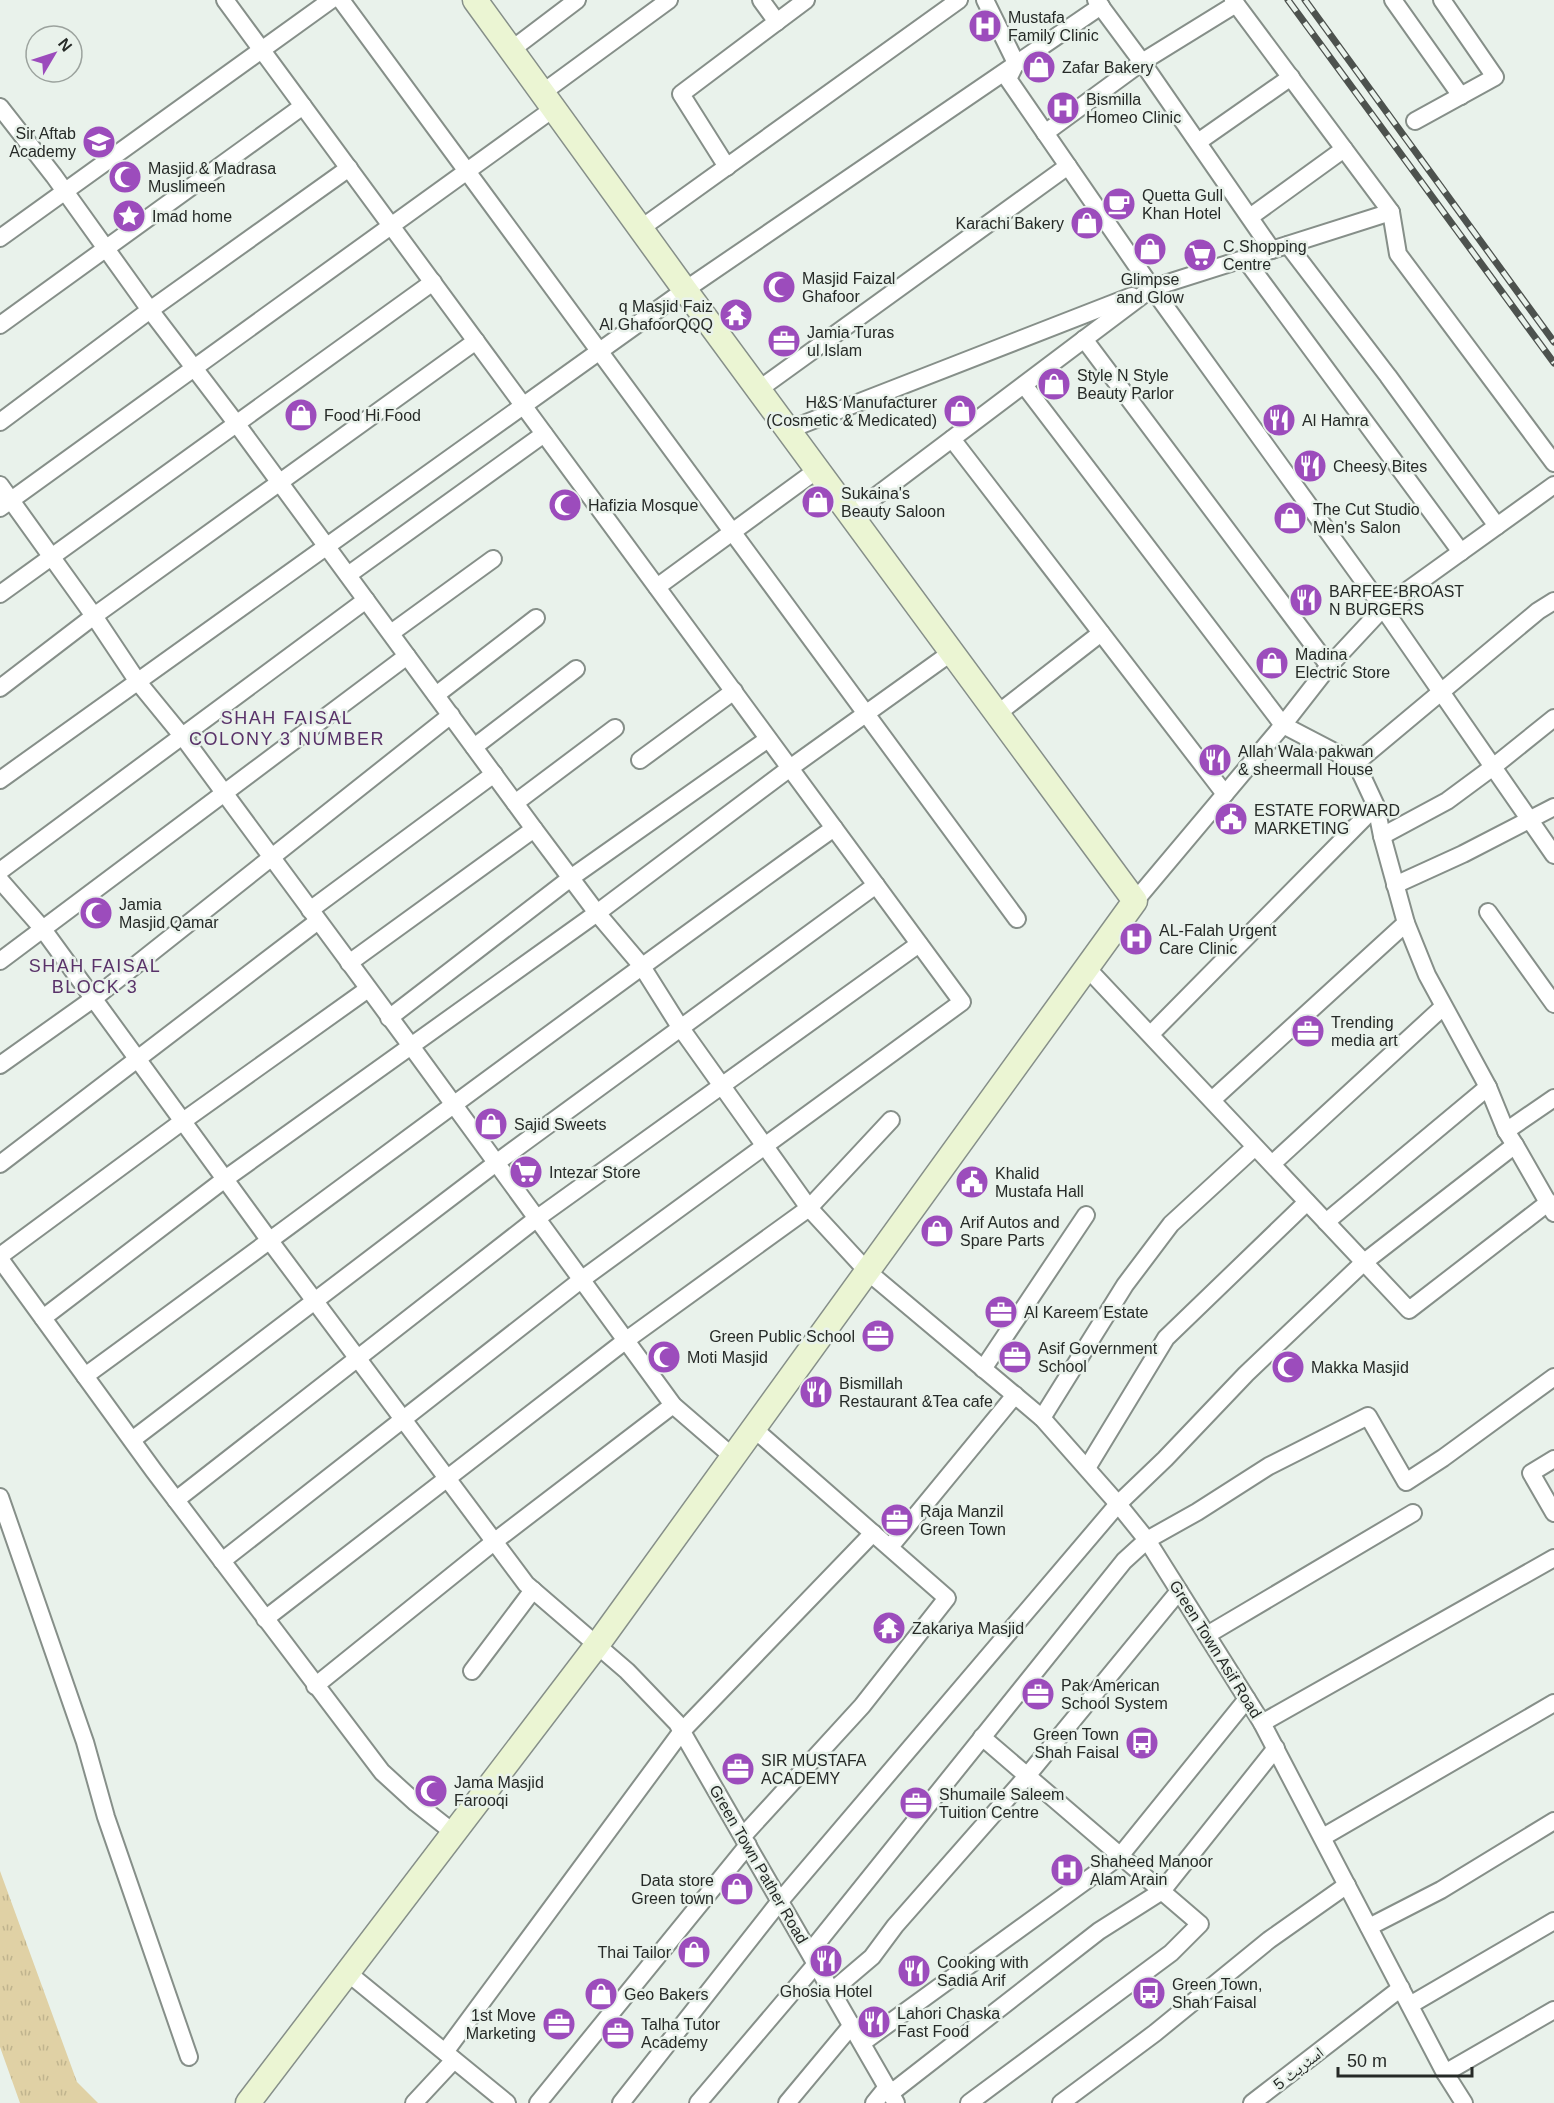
<svg xmlns="http://www.w3.org/2000/svg" width="1554" height="2103" font-family="Arial,'Noto Naskh Arabic',sans-serif">
<defs>
<pattern id="grass-tufts" width="24" height="20" patternUnits="userSpaceOnUse" patternTransform="scale(1.5)"><rect width="24" height="20" fill="#e0d1a5"/><path d="M3 7l-1-3M5 7V3M7 7l1-3M15 17l-1-3M17 17v-4M19 17l1-3" fill="none" stroke="#c0b48e"/></pattern>
</defs>
<rect width="100%" height="100%" fill="#e9f2eb"/>
<!-- grass -->
<path fill="url(#grass-tufts)" d="M0,1871l77,211 21,21h-78l-20,-56z"/>
<g fill="none" stroke-linecap="round" stroke-linejoin="round">
<!-- street casing -->
<g stroke="#868f89" stroke-width="20">
<g id="street">
<path d="M341,0l676,919"/>
<path d="M761,0l16,22"/>
<path d="M985,0l31,63 -8,16 144,209 231,320 171,247"/>
<path d="M1096,0l46,62 130,188"/>
<path d="M1233,0l158,212 7,42 156,209"/>
<path d="M1393,0l68,96"/>
<path d="M511,50l66,-50"/>
<path d="M542,93l127,-93"/>
<path d="M0,107l54,69 96,134 86,113 298,406 63,84 44,52 39,62 129,181 58,63 175,147 76,86 29,36 115,183 183,350 19,30"/>
<path d="M1415,121l80,-44 -53,-77"/>
<path d="M1045,133l97,-71 94,-58"/>
<path d="M1198,142l93,-65"/>
<path d="M727,167l-46,-73 125,-94"/>
<path d="M1250,217l94,-68"/>
<path d="M640,229l319,-229"/>
<path d="M0,238l331,-238"/>
<path d="M1288,245l100,131 109,150"/>
<path d="M1245,259l216,293"/>
<path d="M0,325l303,-219"/>
<path d="M1084,339l245,327"/>
<path d="M1024,385l259,340 73,38 20,43 6,30 24,87 21,52 61,112 18,44 9,14 39,68"/>
<path d="M758,390l310,-224"/>
<path d="M0,422l150,-112 199,-142"/>
<path d="M788,430l344,-134"/>
<path d="M952,439l273,355"/>
<path d="M0,485l94,131 44,66 45,55 228,309 262,359 59,51"/>
<path d="M0,508l553,-399"/>
<path d="M851,515l301,-227 239,-76"/>
<path d="M348,575l196,-141"/>
<path d="M657,587l160,-117"/>
<path d="M0,594l433,-312"/>
<path d="M391,633l102,-74"/>
<path d="M0,688l94,-72 382,-275"/>
<path d="M436,695l100,-77"/>
<path d="M997,714l104,-81"/>
<path d="M474,747l102,-78"/>
<path d="M640,760l94,-69"/>
<path d="M1356,763l182,-152 16,-10"/>
<path d="M0,780l685,-490 416,-284"/>
<path d="M515,803l100,-75"/>
<path d="M1382,836l65,-35 46,-34 61,-49"/>
<path d="M0,871l366,-271"/>
<path d="M0,880l42,48 228,313 256,343 101,87 50,52 219,380"/>
<path d="M1395,885l68,-31 91,-47"/>
<path d="M1135,901l148,-176 46,-59 54,-58 171,-123"/>
<path d="M310,910l184,-136"/>
<path d="M1488,912l66,92"/>
<path d="M0,961l407,-305"/>
<path d="M349,963l185,-134"/>
<path d="M1087,968l322,342 140,-108"/>
<path d="M389,1018l183,-141 196,-138"/>
<path d="M1151,1034l225,-228"/>
<path d="M0,1065l93,-66 358,-284"/>
<path d="M1212,1100l194,-177"/>
<path d="M1506,1131l48,-33"/>
<path d="M0,1164l318,-243"/>
<path d="M1272,1164l171,-157"/>
<path d="M1326,1222l162,-135"/>
<path d="M0,1256l183,-135 185,-132"/>
<path d="M0,1259l154,212 228,301 34,31 38,30"/>
<path d="M43,1318l182,-139 372,-266 193,-145 162,-116"/>
<path d="M983,1369l103,-154"/>
<path d="M85,1376c250,-182 497,-369 749,-548"/>
<path d="M1042,1418l83,-133 46,-61 84,-77"/>
<path d="M132,1440l364,-277 380,-278"/>
<path d="M1554,1459l-23,14 23,40"/>
<path d="M1087,1468l79,-130 141,-136"/>
<path d="M0,1497l85,245 21,75 83,240"/>
<path d="M176,1500l360,-281 383,-275"/>
<path d="M890,1547l125,-152"/>
<path d="M222,1561l359,-281 381,-278 -737,-1002"/>
<path d="M265,1619l360,-278 184,-133 82,-88"/>
<path d="M1207,1635l206,-122"/>
<path d="M472,1671l61,-81"/>
<path d="M315,1686l180,-145 178,-136"/>
<path d="M1262,1723l292,-165"/>
<path d="M743,1836l119,-130 85,-108 -194,-170"/>
<path d="M1323,1837l231,-134"/>
<path d="M1369,1927l72,-37 113,-69"/>
<path d="M810,1952l314,-391 23,-21 50,-28 72,-46 99,-50 38,66 37,-24 111,-81"/>
<path d="M348,1973l159,130"/>
<path d="M832,1991l40,-34 23,-31 132,-150 152,-185"/>
<path d="M1410,2005l144,-84"/>
<path d="M862,2043l258,-187 127,-157"/>
<path d="M445,2052l237,-321 191,-198"/>
<path d="M1445,2073l109,-63"/>
<path d="M891,2093l208,-162 63,-40 114,-143"/>
<path d="M414,2103l40,-43"/>
<path d="M538,2103l210,-258"/>
<path d="M621,2103l159,-202 338,-397 47,-45 81,-85 117,-111 152,-118"/>
<path d="M698,2103l118,-139"/>
<path d="M787,2103l65,-78"/>
<path d="M874,2103l13,-16"/>
<path d="M969,2103l202,-150 29,-29 -218,-187"/>
<path d="M1061,2103l94,-70 114,-93 78,-55"/>
<path d="M1252,2103l149,-115"/>
</g>
</g>
<!-- secondary casing -->
<g stroke="#868f89" stroke-width="27">
<path id="secondary" d="M248,2103l349,-458 538,-744 -450,-611 -210,-290"/>
</g>
<!-- street -->
<use href="#street" stroke="#fff" stroke-width="16"/>
<!-- secondary -->
<use href="#secondary" stroke="#ebf5d3" stroke-width="24"/>
<!-- rail casing -->
<g stroke="#4d524e" stroke-width="7">
<g id="rail">
<path d="M1288,0l266,363"/>
<path d="M1305,0l249,342"/>
</g>
</g>
<!-- rail -->
<use href="#rail" stroke="#e9f2eb" stroke-width="4.5" stroke-dasharray="14" stroke-linecap="butt"/>
</g>
<!-- icons -->
<defs>
<g id="hospital-disc" transform="scale(1.725)"><circle r="9.5" fill="#9c4cbc" stroke="#e9f2eb"/><path d="M-5-5h3v3.5h4V-5h3V5h-3V1.5h-4V5h-3Z" fill="#fff"/></g>
<g id="shop-disc" transform="scale(1.725)"><circle r="9.5" fill="#9c4cbc" stroke="#e9f2eb"/><path d="M-5-2.5h2.3a2.7 3.5 0 0 1 5.4 0H5L5.5 6h-11ZM-1.5-2.5h3a1.5 2.3 0 0 0-3 0Z" fill="#fff"/></g>
<g id="school-disc" transform="scale(1.725)"><circle r="9.5" fill="#9c4cbc" stroke="#e9f2eb"/><path d="M0-5L7-2L0 1L-7-2ZM-4 1L0 2.5L4 1V4Q0 6-4 4Z" fill="#fff"/></g>
<g id="mosque-disc" transform="scale(1.725)"><circle r="9.5" fill="#9c4cbc" stroke="#e9f2eb"/><path d="M3.5-4.9A6 6 0 1 0 3.5 4.9A5 5 0 1 1 3.5-4.9Z" fill="#fff"/></g>
<g id="cafe-disc" transform="scale(1.725)"><circle r="9.5" fill="#9c4cbc" stroke="#e9f2eb"/><path d="M-5.5-4.5H6V0H3Q3 3.5 0 3.5H-2.5Q-5.5 3.5-5.5 0ZM3-3.2v2h1.7v-2ZM-6 4.5H4V6H-6Z" fill="#fff"/></g>
<g id="sight-disc" transform="scale(1.725)"><circle r="9.5" fill="#9c4cbc" stroke="#e9f2eb"/><path d="M0-6L1.8-2.2L6-1.7L2.9 1.2L3.7 5.4L0 3.3L-3.7 5.4L-2.9 1.2L-6-1.7L-1.8-2.2Z" fill="#fff"/></g>
<g id="supermarket-disc" transform="scale(1.725)"><circle r="9.5" fill="#9c4cbc" stroke="#e9f2eb"/><path d="M-6-5.5h2.5l.6 2H6L4.5 2H-2.5L-4.4-4H-6ZM-1.5 3.2a1.3 1.3 0 1 0 .1 0ZM3 3.2a1.3 1.3 0 1 0 .1 0Z" fill="#fff"/></g>
<g id="temple-disc" transform="scale(1.725)"><circle r="9.5" fill="#9c4cbc" stroke="#e9f2eb"/><path d="M0-6L5-2H3V0L6.5 2.5H4V6H1.5V3h-3V6H-4V2.5H-6.5L-3 0V-2H-5Z" fill="#fff"/></g>
<g id="office-disc" transform="scale(1.725)"><circle r="9.5" fill="#9c4cbc" stroke="#e9f2eb"/><path d="M-6-3h4V-5.5h4V-3h4V5H-6ZM-1-4.5V-3h2v-1.5ZM-6 0V1H6V0Z" fill="#fff"/></g>
<g id="restaurant-disc" transform="scale(1.725)"><circle r="9.5" fill="#9c4cbc" stroke="#e9f2eb"/><path d="M-5-6h1v4h1v-4h1v4h1v-4h1v5L-1.5 .5V6h-2V.5L-5-1ZM5-6V6H3V1.5H1.5Q1.5-4 5-6Z" fill="#fff"/></g>
<g id="civic-disc" transform="scale(1.725)"><circle r="9.5" fill="#9c4cbc" stroke="#e9f2eb"/><path d="M-.6-6.5H3V-4.5H.6V-3L4-1V1h2V6H-6V1h2V-1L-.6-3ZM-1.2 2.5V6h2.4V2.5Z" fill="#fff"/></g>
<g id="bus-disc" transform="scale(1.725)"><circle r="9.5" fill="#9c4cbc" stroke="#e9f2eb"/><path d="M-5-6H5V4H4V6H2V4H-2V6H-4V4H-5ZM-3.5-4V0h7V-4ZM-3.5 1.2v1.5H-2V1.2ZM2 1.2v1.5H3.5V1.2Z" fill="#fff"/></g>
</defs>
<g fill-rule="evenodd">
<use href="#hospital-disc" x="985" y="26"/>
<use href="#shop-disc" x="1039" y="67"/>
<use href="#hospital-disc" x="1063" y="108"/>
<use href="#school-disc" x="99" y="142"/>
<use href="#mosque-disc" x="125" y="177"/>
<use href="#cafe-disc" x="1119" y="204"/>
<use href="#sight-disc" x="129" y="216"/>
<use href="#shop-disc" x="1087" y="223"/>
<use href="#shop-disc" x="1150" y="249"/>
<use href="#supermarket-disc" x="1200" y="255"/>
<use href="#mosque-disc" x="779" y="287"/>
<use href="#temple-disc" x="736" y="315"/>
<use href="#office-disc" x="784" y="341"/>
<use href="#shop-disc" x="1054" y="384"/>
<use href="#shop-disc" x="960" y="411"/>
<use href="#shop-disc" x="301" y="415"/>
<use href="#restaurant-disc" x="1279" y="420"/>
<use href="#restaurant-disc" x="1310" y="466"/>
<use href="#shop-disc" x="818" y="502"/>
<use href="#mosque-disc" x="565" y="505"/>
<use href="#shop-disc" x="1290" y="518"/>
<use href="#restaurant-disc" x="1306" y="600"/>
<use href="#shop-disc" x="1272" y="663"/>
<use href="#restaurant-disc" x="1215" y="760"/>
<use href="#civic-disc" x="1231" y="819"/>
<use href="#mosque-disc" x="96" y="913"/>
<use href="#hospital-disc" x="1136" y="939"/>
<use href="#office-disc" x="1308" y="1031"/>
<use href="#shop-disc" x="491" y="1124"/>
<use href="#supermarket-disc" x="526" y="1172"/>
<use href="#civic-disc" x="972" y="1182"/>
<use href="#shop-disc" x="937" y="1231"/>
<use href="#office-disc" x="1001" y="1312"/>
<use href="#office-disc" x="878" y="1336"/>
<use href="#mosque-disc" x="664" y="1357"/>
<use href="#office-disc" x="1015" y="1357"/>
<use href="#mosque-disc" x="1288" y="1367"/>
<use href="#restaurant-disc" x="816" y="1392"/>
<use href="#office-disc" x="897" y="1520"/>
<use href="#temple-disc" x="889" y="1628"/>
<use href="#office-disc" x="1038" y="1694"/>
<use href="#bus-disc" x="1142" y="1743"/>
<use href="#office-disc" x="738" y="1769"/>
<use href="#mosque-disc" x="431" y="1791"/>
<use href="#office-disc" x="916" y="1803"/>
<use href="#hospital-disc" x="1067" y="1870"/>
<use href="#shop-disc" x="737" y="1889"/>
<use href="#shop-disc" x="694" y="1952"/>
<use href="#restaurant-disc" x="826" y="1961"/>
<use href="#restaurant-disc" x="914" y="1971"/>
<use href="#bus-disc" x="1149" y="1993"/>
<use href="#shop-disc" x="601" y="1994"/>
<use href="#restaurant-disc" x="874" y="2022"/>
<use href="#office-disc" x="559" y="2024"/>
<use href="#office-disc" x="618" y="2033"/>
</g>
<g text-anchor="middle" stroke-width="5" stroke-linejoin="round" paint-order="stroke">
<!-- poi labels -->
<g font-size="16" fill="#262a27" stroke="#e9f2eb" text-anchor="start">
<text x="1008" y="23">Mustafa<tspan x="1008" dy="18">Family Clinic</tspan></text>
<text x="1062" y="73">Zafar Bakery</text>
<text x="1086" y="105">Bismilla<tspan x="1086" dy="18">Homeo Clinic</tspan></text>
<text x="76" y="139" text-anchor="end">Sir Aftab<tspan x="76" dy="18">Academy</tspan></text>
<text x="148" y="174">Masjid &amp; Madrasa<tspan x="148" dy="18">Muslimeen</tspan></text>
<text x="1142" y="201">Quetta Gull<tspan x="1142" dy="18">Khan Hotel</tspan></text>
<text x="152" y="222">Imad home</text>
<text x="1064" y="229" text-anchor="end">Karachi Bakery</text>
<text x="1223" y="252">C Shopping<tspan x="1223" dy="18">Centre</tspan></text>
<text x="802" y="284">Masjid Faizal<tspan x="802" dy="18">Ghafoor</tspan></text>
<text x="1150" y="285" text-anchor="middle">Glimpse<tspan x="1150" dy="18">and Glow</tspan></text>
<text x="713" y="312" text-anchor="end">q Masjid Faiz<tspan x="713" dy="18">Al GhafoorQQQ</tspan></text>
<text x="807" y="338">Jamia Turas<tspan x="807" dy="18">ul Islam</tspan></text>
<text x="1077" y="381">Style N Style<tspan x="1077" dy="18">Beauty Parlor</tspan></text>
<text x="937" y="408" text-anchor="end">H&amp;S Manufacturer<tspan x="937" dy="18">(Cosmetic &amp; Medicated)</tspan></text>
<text x="324" y="421">Food Hi Food</text>
<text x="1302" y="426">Al Hamra</text>
<text x="1333" y="472">Cheesy Bites</text>
<text x="841" y="499">Sukaina's<tspan x="841" dy="18">Beauty Saloon</tspan></text>
<text x="588" y="511">Hafizia Mosque</text>
<text x="1313" y="515">The Cut Studio<tspan x="1313" dy="18">Men's Salon</tspan></text>
<text x="1329" y="597">BARFEE-BROAST<tspan x="1329" dy="18">N BURGERS</tspan></text>
<text x="1295" y="660">Madina<tspan x="1295" dy="18">Electric Store</tspan></text>
<text x="1238" y="757">Allah Wala pakwan<tspan x="1238" dy="18">&amp; sheermall House</tspan></text>
<text x="1254" y="816">ESTATE FORWARD<tspan x="1254" dy="18">MARKETING</tspan></text>
<text x="119" y="910">Jamia<tspan x="119" dy="18">Masjid Qamar</tspan></text>
<text x="1159" y="936">AL-Falah Urgent<tspan x="1159" dy="18">Care Clinic</tspan></text>
<text x="1331" y="1028">Trending<tspan x="1331" dy="18">media art</tspan></text>
<text x="514" y="1130">Sajid Sweets</text>
<text x="549" y="1178">Intezar Store</text>
<text x="995" y="1179">Khalid<tspan x="995" dy="18">Mustafa Hall</tspan></text>
<text x="960" y="1228">Arif Autos and<tspan x="960" dy="18">Spare Parts</tspan></text>
<text x="1024" y="1318">Al Kareem Estate</text>
<text x="855" y="1342" text-anchor="end">Green Public School</text>
<text x="1038" y="1354">Asif Government<tspan x="1038" dy="18">School</tspan></text>
<text x="687" y="1363">Moti Masjid</text>
<text x="1311" y="1373">Makka Masjid</text>
<text x="839" y="1389">Bismillah<tspan x="839" dy="18">Restaurant &amp;Tea cafe</tspan></text>
<text x="920" y="1517">Raja Manzil<tspan x="920" dy="18">Green Town</tspan></text>
<text x="912" y="1634">Zakariya Masjid</text>
<text x="1061" y="1691">Pak American<tspan x="1061" dy="18">School System</tspan></text>
<text x="1119" y="1740" text-anchor="end">Green Town<tspan x="1119" dy="18">Shah Faisal</tspan></text>
<text x="761" y="1766">SIR MUSTAFA<tspan x="761" dy="18">ACADEMY</tspan></text>
<text x="454" y="1788">Jama Masjid<tspan x="454" dy="18">Farooqi</tspan></text>
<text x="939" y="1800">Shumaile Saleem<tspan x="939" dy="18">Tuition Centre</tspan></text>
<text x="1090" y="1867">Shaheed Manoor<tspan x="1090" dy="18">Alam Arain</tspan></text>
<text x="714" y="1886" text-anchor="end">Data store<tspan x="714" dy="18">Green town</tspan></text>
<text x="671" y="1958" text-anchor="end">Thai Tailor</text>
<text x="937" y="1968">Cooking with<tspan x="937" dy="18">Sadia Arif</tspan></text>
<text x="1172" y="1990">Green Town,<tspan x="1172" dy="18">Shah Faisal</tspan></text>
<text x="826" y="1997" text-anchor="middle">Ghosia Hotel</text>
<text x="624" y="2000">Geo Bakers</text>
<text x="897" y="2019">Lahori Chaska<tspan x="897" dy="18">Fast Food</tspan></text>
<text x="536" y="2021" text-anchor="end">1st Move<tspan x="536" dy="18">Marketing</tspan></text>
<text x="641" y="2030">Talha Tutor<tspan x="641" dy="18">Academy</tspan></text>
</g>
<!-- street labels -->
<g font-size="16" fill="#262a27" stroke="#e9f2eb">
<text transform="translate(1216 1649) rotate(58)" y="6">Green Town Asif Road</text>
<text transform="translate(759 1864) rotate(60)" y="6">Green Town Pather Road</text>
<text transform="translate(1298 2068) rotate(-38)" y="6">اسٹریٹ 5</text>
</g>
<!-- neighbourhood labels -->
<g font-size="18" letter-spacing="1.5" fill="#593269" stroke="#e9f2eb">
<text x="287" y="724">SHAH FAISAL<tspan x="287" dy="21">COLONY 3 NUMBER</tspan></text>
<text x="95" y="972">SHAH FAISAL<tspan x="95" dy="21">BLOCK 3</tspan></text>
</g>
</g>
<!-- north arrow -->
<g transform="translate(54 54) rotate(51)"><circle r="28" fill="#e9f2eb" stroke="#9ba29d" stroke-width="1.5"/>
<path d="M0-4.5L10 22L0 15L-10 22Z" fill="#9c4cbc"/>
<text y="-9" font-size="16" font-weight="bold" text-anchor="middle" fill="#262a27">N</text>
</g>
<!-- scale -->
<path d="M1338 2067v9h134v-9" fill="none" stroke="#262a27" stroke-width="3"/>
<text x="1347" y="2067" font-size="18" fill="#262a27" stroke="#e9f2eb" stroke-width="4.5" paint-order="stroke">50 m</text>
</svg>
